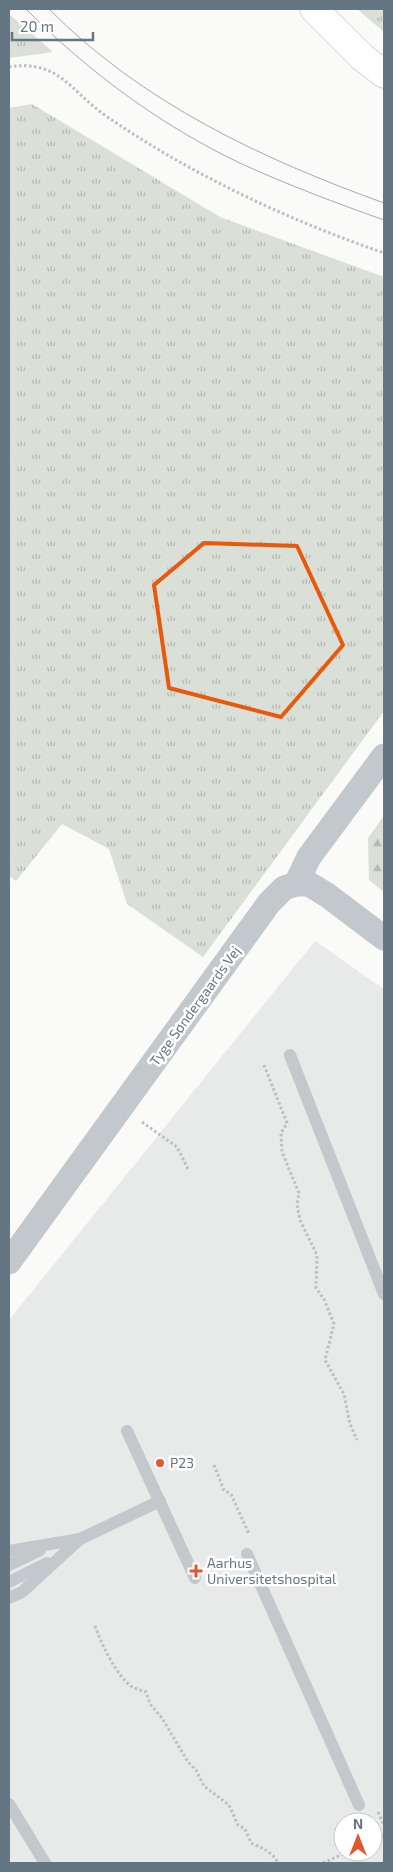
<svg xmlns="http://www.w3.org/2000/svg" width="393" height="1872" font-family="'Exo 2',sans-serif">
<defs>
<pattern id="grass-tufts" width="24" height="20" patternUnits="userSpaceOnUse" patternTransform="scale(1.25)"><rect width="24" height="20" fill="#dadfd7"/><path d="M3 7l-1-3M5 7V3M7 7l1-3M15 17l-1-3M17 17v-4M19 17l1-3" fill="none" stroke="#b4b9b4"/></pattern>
<pattern id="forest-firs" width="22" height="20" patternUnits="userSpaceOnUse" patternTransform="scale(1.25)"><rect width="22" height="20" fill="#dadfd7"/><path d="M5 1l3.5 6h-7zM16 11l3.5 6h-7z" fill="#b4b9b4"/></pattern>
</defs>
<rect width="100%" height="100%" fill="#fafaf8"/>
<!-- built -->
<path fill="#e8e9e9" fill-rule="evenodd" d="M315,941l69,48v874h-375v-543zM343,1822h30v30h-30z"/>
<!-- grass -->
<g fill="url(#grass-tufts)">
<path d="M357,9h27v23z"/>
<path d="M9,14l44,38 -44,6z"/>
<path d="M32,104l188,113 164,60v434l-181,246 -76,-53 -18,-55 -47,-25 -46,57 -7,-5v-768z"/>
</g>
<!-- forest -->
<path fill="url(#forest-firs)" d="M384,816v76l-15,-12 -1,-42z"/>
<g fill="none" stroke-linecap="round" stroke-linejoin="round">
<!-- secondary casing -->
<g stroke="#b3babf" stroke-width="29">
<path id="secondary" d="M314,9l48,48 22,17"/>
</g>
<!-- path -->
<g stroke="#bbbfc2" stroke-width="3" stroke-dasharray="2.5 2.5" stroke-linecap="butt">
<path d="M9,67c50,-8 61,24 97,49 86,59 180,103 278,137"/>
<path d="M264,1065l23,58 -6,10 1,19 17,41 -2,12 3,15 17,35 -1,33 8,11 10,25 -9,36 19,34 6,30 7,16"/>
<path d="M142,1122l35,25 12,24"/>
<path d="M214,1465l10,25 7,4 18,40"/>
<path d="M95,1626c6,17 21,49 36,60 4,3 10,4 15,6l4,12 12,14 26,44 8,8 8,16 25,19 9,20 7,4 6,14c11,5 22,9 27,20"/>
<path d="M378,1812l6,13"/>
<path d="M373,1841l10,-5 1,-3"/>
<path d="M323,1863l25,-11"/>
</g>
<!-- lane -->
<g stroke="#c3c8cc" stroke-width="12">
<path d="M290,1055l94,239"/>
<path d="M127,1431l68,147"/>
<path d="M9,1551l71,-12 80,-38"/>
<path d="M247,1554l112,251"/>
<path d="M9,1565l31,-15"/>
<path d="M9,1582l38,-19"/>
<path d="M9,1598l13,-6 58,-53"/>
<path d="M9,1804l36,59"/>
</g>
<!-- street -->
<g stroke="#c3c8cc" stroke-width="25">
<path d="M296,884l13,-27 75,-101"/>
<path d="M9,1262l260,-359 15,-15 12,-4h13l18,11 57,43"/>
</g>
<!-- secondary -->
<use href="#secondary" stroke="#fff" stroke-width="28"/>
<!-- tram -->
<g stroke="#a2aab0" stroke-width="1">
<path d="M26,9c61,62 137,118 216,155 46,21 94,39 142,56"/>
<path d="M49,9c93,94 213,150 335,194"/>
</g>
</g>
<!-- marked area -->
<path fill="none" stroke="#e8590c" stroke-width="4" stroke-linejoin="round" d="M204,543l93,3 46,99 -62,72 -112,-29 -15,-103z"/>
<!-- markers -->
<g fill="#e4572e" stroke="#fff" stroke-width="2">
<circle cx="160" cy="1463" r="5"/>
<path d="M193.5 1563.5h5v5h5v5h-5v5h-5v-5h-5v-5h5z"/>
</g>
<g text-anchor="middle" stroke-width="5" stroke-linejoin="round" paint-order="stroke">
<!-- street labels -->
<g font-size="14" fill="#657683" stroke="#fff">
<text transform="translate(195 1006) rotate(-54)" y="5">Tyge Søndergaards Vej</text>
</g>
<!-- poi labels -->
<g font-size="14" fill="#657683" stroke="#fff" text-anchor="start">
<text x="170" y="1468">P23</text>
<text x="207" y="1568">Aarhus<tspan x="207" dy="16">Universitetshospital</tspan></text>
</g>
</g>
<!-- border -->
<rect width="393" height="1872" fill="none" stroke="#657683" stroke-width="20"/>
<!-- north arrow -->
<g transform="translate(358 1837)"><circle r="24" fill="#ffffff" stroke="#c1c8cd"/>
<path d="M0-4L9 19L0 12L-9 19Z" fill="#e4572e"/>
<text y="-8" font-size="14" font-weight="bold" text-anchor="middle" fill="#657683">N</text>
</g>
<!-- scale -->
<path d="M12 32v8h81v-8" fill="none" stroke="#657683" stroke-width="2.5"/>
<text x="20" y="32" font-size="15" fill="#657683" stroke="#ffffff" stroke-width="4" paint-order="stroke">20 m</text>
</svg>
